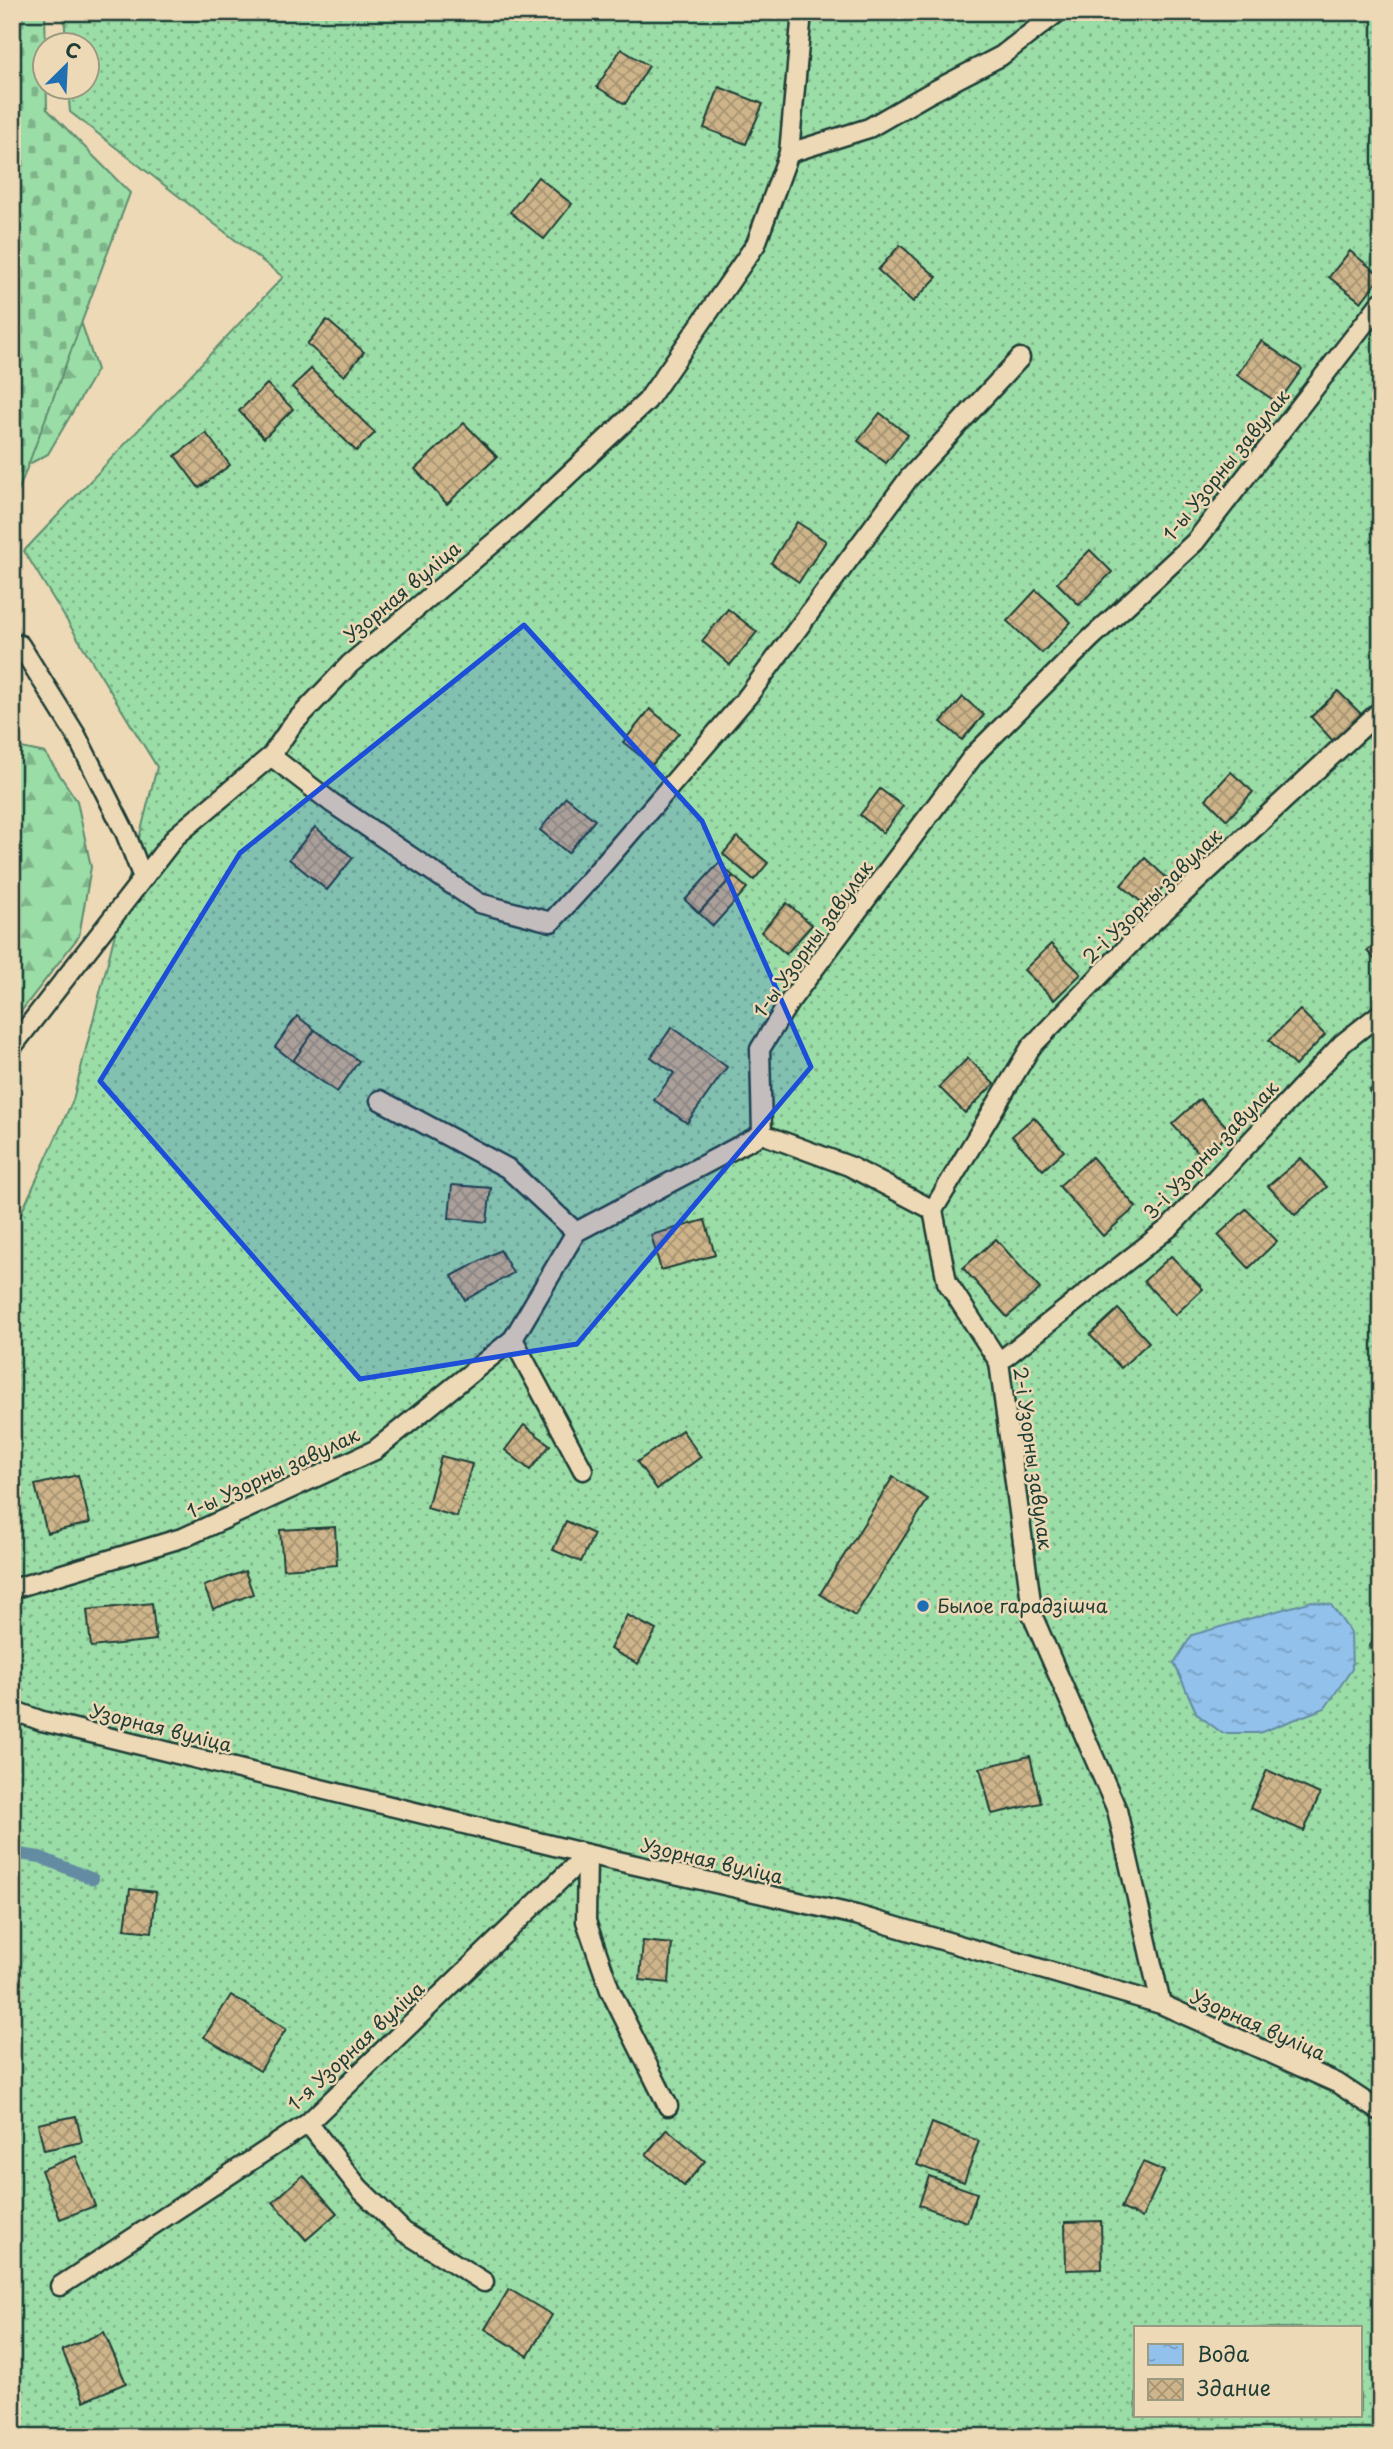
<svg xmlns="http://www.w3.org/2000/svg" width="1393" height="2449" font-family="'Playpen Sans',sans-serif">
<defs>
<pattern id="forest-firs" width="22" height="20" patternUnits="userSpaceOnUse" patternTransform="scale(1.75)"><rect width="22" height="20" fill="#9bdda7"/><path d="M5 1l3.5 6h-7zM16 11l3.5 6h-7z" fill="#7eb489"/></pattern>
<pattern id="cemetery-stones" width="16" height="16" patternUnits="userSpaceOnUse" patternTransform="scale(1.75)"><rect width="16" height="16" fill="#9bdda7"/><path d="M2 7V4a2 2 0 0 1 4 0v3zM10 15v-3a2 2 0 0 1 4 0v3z" fill="#7eb489"/></pattern>
<pattern id="garden-dots" width="8" height="8" patternUnits="userSpaceOnUse" patternTransform="scale(1.75)"><rect width="8" height="8" fill="#9bdda7"/><path d="M2 2h.1M6 6h.1" fill="none" stroke="#7eb489" stroke-width="1.8" stroke-linecap="round"/></pattern>
<pattern id="water-ripples" width="26" height="14" patternUnits="userSpaceOnUse" patternTransform="scale(1.75)"><rect width="26" height="14" fill="#92c1ec"/><path d="M2 4q2-2 4 0t4 0M15 11q2-2 4 0t4 0" fill="none" stroke="#779ec0"/></pattern>
<pattern id="building-cross-hatch" width="8" height="8" patternUnits="userSpaceOnUse" patternTransform="scale(1.75)"><rect width="8" height="8" fill="#ceb48a"/><path d="M0 0l8 8M0 8l8-8" fill="none" stroke="#a79472"/></pattern>
</defs>
<rect width="100%" height="100%" fill="#eed9b7"/>
<filter id="ink" filterUnits="userSpaceOnUse"><feTurbulence type="fractalNoise" baseFrequency=".0143" numOctaves="2"/><feDisplacementMap in="SourceGraphic" scale="14" xChannelSelector="R" yChannelSelector="G"/><feConvolveMatrix kernelMatrix="1 2 1 2 8 2 1 2 1" color-interpolation-filters="sRGB"/></filter>
<g filter="url(#ink)">
<!-- forest -->
<g fill="url(#forest-firs)" stroke="#5d8d6e" stroke-width="2">
<path d="M12,212l54,64 31,94 -49,84 -36,19z"/>
<path d="M12,746l33,7 32,48 14,66 -12,69 -67,87z"/>
</g>
<!-- cemetery -->
<path fill="url(#cemetery-stones)" stroke="#5d8d6e" stroke-width="2" d="M12,12h33l2,97 83,84 -118,315z"/>
<!-- garden -->
<path fill="url(#garden-dots)" stroke="#5d8d6e" stroke-width="2" fill-rule="evenodd" d="M64,12h1317v2425h-1369v-1204l61,-133 84,-333 -133,-216 259,-274 -213,-165 -2,-24h20v-42l-22,-1zM1136,2328h224v88h-224z"/>
<!-- water -->
<path fill="url(#water-ripples)" stroke="#648ca2" stroke-width="2" d="M1312,1601l19,4 20,28 1,36 -27,39 -66,25h-37l-25,-19 -23,-51 18,-28z"/>
<g fill="none" stroke-linecap="round" stroke-linejoin="round">
<!-- stream -->
<path stroke="#648ca2" stroke-width="12" d="M12,1853l28,4 53,22"/>
</g>
<!-- building -->
<g fill="url(#building-cross-hatch)" stroke="#1f3d34" stroke-width="2">
<path d="M621,49l28,17 -24,38 -28,-17z"/>
<path d="M719,87l44,17 -17,40 -42,-16z"/>
<path d="M538,177l34,27 -28,35 -34,-27z"/>
<path d="M900,245l37,32 -24,25 -35,-32z"/>
<path d="M1350,251l31,25 -20,26 -32,-25z"/>
<path d="M327,320l37,32 -20,24 -37,-32z"/>
<path d="M1261,341l41,28 -24,34 -41,-28z"/>
<path d="M311,369l64,64 -19,18 -64,-64z"/>
<path d="M267,384l26,25 -29,29 -25,-27z"/>
<path d="M880,413l28,22 -22,28 -28,-22z"/>
<path d="M464,423l33,34 -50,47 -32,-35z"/>
<path d="M206,433l24,32 -31,23 -24,-32z"/>
<path d="M797,522l29,19 -27,41 -28,-19z"/>
<path d="M1090,550l22,22 -33,33 -22,-22z"/>
<path d="M1036,590l35,32 -29,31 -35,-32z"/>
<path d="M728,609l29,23 -27,33 -28,-24z"/>
<path d="M1338,691l23,23 -28,27 -22,-24z"/>
<path d="M963,697l21,18 -22,25 -21,-18z"/>
<path d="M650,709l29,24 -27,32 -29,-23z"/>
<path d="M1231,772l22,20 -26,28 -21,-21z"/>
<path d="M880,789l23,17 -20,27 -23,-18z"/>
<path d="M566,797l29,23 -27,33 -28,-23z"/>
<path d="M315,827l38,31 -26,32 -38,-31z"/>
<path d="M737,837l31,26 -14,17 -31,-26z"/>
<path d="M1145,858l24,22 -23,26 -25,-21z"/>
<path d="M719,863l14,13 -34,37 -14,-13z"/>
<path d="M733,876l14,12 -34,38 -14,-13z"/>
<path d="M787,903l25,22 -26,29 -25,-22z"/>
<path d="M1381,939v27l-14,-15z"/>
<path d="M1051,944l30,30 -27,26 -30,-30z"/>
<path d="M1300,1010l25,25 -30,31 -26,-26z"/>
<path d="M297,1016l18,14 -22,31 -18,-14z"/>
<path d="M672,1027l55,40 -40,56 -33,-23 20,-27 -23,-16z"/>
<path d="M315,1030l44,31 -22,31 -44,-31z"/>
<path d="M968,1058l26,26 -29,29 -26,-26z"/>
<path d="M1381,1080v24l-12,-13z"/>
<path d="M1200,1099l31,32 -28,27 -31,-34z"/>
<path d="M1034,1117l30,34 -21,19 -31,-34z"/>
<path d="M1092,1157l44,50 -33,29 -44,-50z"/>
<path d="M1301,1158l26,29 -32,28 -27,-29z"/>
<path d="M452,1185l39,3 -4,34 -38,-4z"/>
<path d="M1246,1209l31,32 -28,27 -31,-33z"/>
<path d="M705,1220l10,35 -54,15 -10,-35z"/>
<path d="M996,1239l44,50 -33,28 -44,-49z"/>
<path d="M500,1250l13,23 -48,27 -13,-24z"/>
<path d="M1171,1256l32,33 -28,26 -31,-34z"/>
<path d="M1118,1309l31,33 -28,26 -31,-33z"/>
<path d="M524,1425l26,20 -20,25 -25,-20z"/>
<path d="M682,1430l19,27 -44,32 -20,-27z"/>
<path d="M441,1456l31,8 -15,53 -30,-9z"/>
<path d="M78,1475l12,48 -43,10 -12,-48z"/>
<path d="M893,1477l35,22 -73,117 -35,-22z"/>
<path d="M566,1521l28,13 -13,28 -28,-12z"/>
<path d="M335,1527l2,38 -54,4 -3,-39z"/>
<path d="M245,1571l8,23 -40,15 -9,-23z"/>
<path d="M152,1603l4,37 -65,7 -4,-37z"/>
<path d="M627,1615l29,15 -18,34 -28,-15z"/>
<path d="M1381,1631v25l-12,-9z"/>
<path d="M1030,1756l11,47 -49,11 -12,-46z"/>
<path d="M1267,1770l53,24 -16,37 -54,-23z"/>
<path d="M12,1875l8,1 -8,33z"/>
<path d="M130,1889l26,3 -4,40 -27,-3z"/>
<path d="M643,1941l29,3 -3,39 -29,-3z"/>
<path d="M231,1995l55,34 -26,42 -56,-34z"/>
<path d="M76,2116l6,26 -38,8 -6,-26z"/>
<path d="M932,2123l47,18 -15,41 -47,-17z"/>
<path d="M667,2129l38,32 -21,25 -38,-32z"/>
<path d="M76,2156l19,50 -35,13 -19,-49z"/>
<path d="M1143,2162l21,9 -22,47 -21,-10z"/>
<path d="M303,2175l34,38 -31,27 -33,-38z"/>
<path d="M929,2176l48,17 -10,29 -48,-17z"/>
<path d="M1101,2221l1,48 -36,1 -1,-48z"/>
<path d="M509,2289l43,26 -24,41 -43,-27z"/>
<path d="M104,2332l22,51 -42,18 -22,-51z"/>
</g>
<g fill="none" stroke-linecap="round" stroke-linejoin="round">
<!-- lane casing -->
<g stroke="#1f3d34" stroke-width="23">
<g id="lane">
<path d="M802,12l-13,141 80,-25 59,-34 73,-38 57,-44"/>
<path d="M12,645h8l56,90 49,97 18,46"/>
<path d="M271,756l61,47 147,100 72,19 43,-47 154,-179 161,-218 111,-120"/>
<path d="M12,1047l164,-211 95,-80 21,-31 58,-61 166,-140 131,-123 109,-157 33,-91"/>
<path d="M380,1100l127,68 69,64"/>
<path d="M762,1134l87,32 84,44"/>
<path d="M513,1339l70,131"/>
<path d="M999,1362l171,-135 173,-184 38,-30"/>
<path d="M12,1589l173,-52 190,-87 138,-111 63,-107 186,-98 -2,-85 30,-48 184,-246 116,-116 105,-97 186,-240"/>
<path d="M12,1710l30,11 545,133 269,61 305,89 176,79 44,29"/>
<path d="M587,1854l-1,67 24,69 58,116"/>
<path d="M1161,2004l-44,-194 -84,-193 -34,-255 -52,-80 -14,-72 98,-163 111,-115 239,-222"/>
<path d="M308,2123l51,65 45,44 80,50"/>
<path d="M60,2286l248,-163 279,-269"/>
</g>
</g>
<!-- lane -->
<use href="#lane" stroke="#eed9b7" stroke-width="18"/>
</g>
</g>
<!-- marked area -->
<path fill="#1d4ed8" fill-opacity="0.2" stroke="#1d4ed8" stroke-width="5" stroke-linejoin="round" d="M524,625l178,196 109,246 -234,277 -217,35 -260,-298 140,-228z"/>
<!-- markers -->
<circle fill="#1f6fb2" stroke="#eed9b7" stroke-width="2.5" cx="923" cy="1606" r="7"/>
<g text-anchor="middle" stroke-width="5" stroke-linejoin="round" paint-order="stroke">
<!-- street labels -->
<g font-size="19" fill="#1f3d34" stroke="#eed9b7">
<text transform="translate(1226 465) rotate(-51)" y="7">1-ы Узорны завулак</text>
<text transform="translate(402 592) rotate(-40)" y="7">Узорная вуліца</text>
<text transform="translate(1152 896) rotate(-44)" y="7">2-і Узорны завулак</text>
<text transform="translate(813 939) rotate(-54)" y="7">1-ы Узорны завулак</text>
<text transform="translate(1211 1150) rotate(-46)" y="7">3-і Узорны завулак</text>
<text transform="translate(1033 1458) rotate(82)" y="7">2-і Узорны завулак</text>
<text transform="translate(273 1473) rotate(-25)" y="7">1-ы Узорны завулак</text>
<text transform="translate(161 1728) rotate(14)" y="7">Узорная вуліца</text>
<text transform="translate(712 1861) rotate(13)" y="7">Узорная вуліца</text>
<text transform="translate(1258 2025) rotate(24)" y="7">Узорная вуліца</text>
<text transform="translate(356 2046) rotate(-43)" y="7">1-я Узорная вуліца</text>
</g>
<!-- poi labels -->
<g font-size="19" fill="#1f3d34" stroke="#eed9b7" text-anchor="start">
<text x="937" y="1613">Былое гарадзішча</text>
</g>
</g>
<!-- margin -->
<rect width="1393" height="2449" fill="none" stroke="#eed9b7" stroke-width="42"/>
<rect x="21" y="21" width="1351" height="2407" fill="none" stroke="#1f3d34" stroke-width="2.5" filter="url(#ink)"/>
<!-- legend -->
<rect x="1134" y="2326" width="228" height="91" fill="#eed9b7" stroke="#9b9b83" stroke-width="2"/>
<rect x="1148" y="2344" width="35" height="21" fill="url(#water-ripples)" stroke="#9b9b83" stroke-width="2"/>
<text x="1197" y="2362" font-size="21" fill="#1f3d34">Вода</text>
<rect x="1148" y="2379" width="35" height="21" fill="url(#building-cross-hatch)" stroke="#9b9b83" stroke-width="2"/>
<text x="1197" y="2396" font-size="21" fill="#1f3d34">Здание</text>
<!-- north arrow -->
<g transform="translate(66 66) rotate(24)"><circle r="33" fill="#eed9b7" stroke="#9b9b83" stroke-width="2"/>
<path d="M0-5L12 26L0 18L-12 26Z" fill="#1f6fb2"/>
<text y="-10" font-size="19" font-weight="bold" text-anchor="middle" fill="#1f3d34">С</text>
</g>
</svg>
